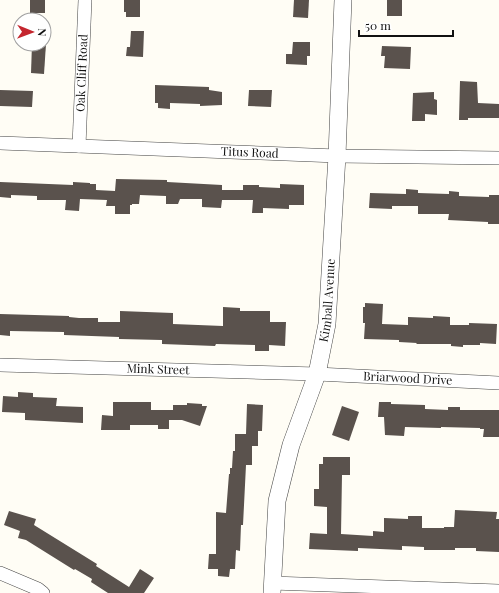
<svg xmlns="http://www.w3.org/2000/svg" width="499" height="593" font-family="'Playfair Display',serif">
<rect width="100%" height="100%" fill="#fffdf5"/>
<!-- building -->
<g fill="#5a524d">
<rect x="30" y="0" width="15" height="13"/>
<path d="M124,0h16v17h-14v-5h-2z"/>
<path d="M294,0h15l-1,18 -15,-1z"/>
<rect x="387" y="0" width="15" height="16"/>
<path d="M131,31h13l-1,26 -17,-1 1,-9h3z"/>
<path d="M293,42h17v14h-3v9l-21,-1v-10h6z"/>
<path d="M32,44h14l-2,30 -13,-1z"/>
<path d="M382,46l29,1 -1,22 -26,-1 1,-12h-4z"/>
<path d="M460,81l17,1 1,21 21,1v14h-31v2h-9z"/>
<path d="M155,85l54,2v3l13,2v13l-22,1v-2l-30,-1v6l-12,-1v-5h-3z"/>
<path d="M0,90l33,1 -1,16 -32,-1z"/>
<path d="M249,90h23l-1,17 -23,-1z"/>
<path d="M434,92v7l3,1v15l-12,-1v7h-13l1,-28z"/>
<path d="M116,179l51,1v2l55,3v5h21v-5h16v2l21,1v-4l24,1v20h-15v4l-26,-1v5h-11l1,-13h-31l-1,8 -19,-1v-8h-22l-2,5h-12v-8l-26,-1 -1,9h-7v1h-2v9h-15v-8h-9l1,-6 -27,-1 -1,12 -14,-1 1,-10h-29v-4l-26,-1v3l-11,-1v-15l73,3v-3l17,1v1h6v6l19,1z"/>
<path d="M406,189l12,1v3l31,1v-3l10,1v4l30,1v-2h10v29h-11v-2l-40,-2 1,-6h-31v-8h-26v3l-23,-1 1,-15 36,1z"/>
<path d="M365,303l18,1 -1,20 26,1v-8l25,1v-2l17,1v8h19v-2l28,1 -1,20 -16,-1v2h-17v2l-12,-1v-2h-35l1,-1 -18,-1v-2l-35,-1 1,-16h-2v-16h2z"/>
<path d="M223,307l17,1v3h30v11h16l-1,24 -16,-1v6h-14v-6l-39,-1 -1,2 -53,-2v-4l-43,-1v-2l-55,-2v-3l-54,-1v5l-10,-1v-21l69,2v1l10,1h19v4h22v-11l53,2v11l50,2z"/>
<path d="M18,392l15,1v4l24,1 -1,8 27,1v16l-58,-3v-7l-23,-1 1,-16 15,1z"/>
<path d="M113,402h38v8h22v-5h14v-2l15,1v2h5l-7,20 -18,-6h-13v9h-11v-4h-28v5h-29l1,-15 11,1z"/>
<path d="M379,402h12v2l34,1v4l23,1v-3h12v3h39v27h-16l1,-8h-4v-1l-39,-1v1l-36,-1 -1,9 -19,-1 -1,-18h-6z"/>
<path d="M247,404l16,1 -1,26h-4v15h-6v19h-6l-3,60h-2l-1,26 -4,-1 -1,19h-5l-1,8 -11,-1v-7h-10l1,-15h7v-42l10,1 3,-39h1v-6h2l1,-17h2v-17h11z"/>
<path d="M342,406l17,6 -10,29 -17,-6z"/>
<path d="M323,457h27v18h-8l-1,59 32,2v-5l11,1v-14l24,1v-3h14v12h22v-1h10l1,-17 42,2 -1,7h3v33l-23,-1v-3h-21v2h-31v-3l-22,-1v4l-44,-2v3l-49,-2 1,-16 17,1v-27l-13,-1v-17h5v-25h4z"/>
<path d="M9,511l27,8 -2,6 63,39 -1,2 33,21 11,-18 14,9 -10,15h-36l-17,-11 1,-3 -17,-10 -1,1 -48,-30 -8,-2 2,-7 -16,-6z"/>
</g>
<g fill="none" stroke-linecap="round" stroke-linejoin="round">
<!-- minor casing -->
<g stroke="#444" stroke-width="14">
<g id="minor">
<path id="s1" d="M0,143l337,13 162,2"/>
<path id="s2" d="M79,146l6,-146"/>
<path id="s3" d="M0,365l317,9 182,9"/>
<path d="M0,573l38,16 5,4"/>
<path d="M272,583l227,8"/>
</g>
</g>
<!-- tertiary casing -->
<g stroke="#444" stroke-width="18">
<g id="tertiary">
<path id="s4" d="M272,593l5,-92 14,-56 26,-71 10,-50 10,-168 6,-156"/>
</g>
</g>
<!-- minor -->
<use href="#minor" stroke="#fff" stroke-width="13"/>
<!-- tertiary -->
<use href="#tertiary" stroke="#fff" stroke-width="17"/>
</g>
<g text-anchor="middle" stroke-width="4" stroke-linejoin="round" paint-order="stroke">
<!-- street labels -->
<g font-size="12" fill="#111" stroke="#fff">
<text dy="4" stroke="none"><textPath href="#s2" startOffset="73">Oak Cliff Road</textPath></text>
<text dy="4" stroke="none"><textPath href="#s1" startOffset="250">Titus Road</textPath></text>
<text dy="4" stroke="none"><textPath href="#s4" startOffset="300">Kimball Avenue</textPath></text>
<text dy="4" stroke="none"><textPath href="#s3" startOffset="158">Mink Street</textPath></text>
<text dy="4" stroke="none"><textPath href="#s3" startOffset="408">Briarwood Drive</textPath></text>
</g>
</g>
<!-- north arrow -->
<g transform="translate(32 32) rotate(91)"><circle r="19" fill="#ffffff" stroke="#a0a0a0"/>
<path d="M0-3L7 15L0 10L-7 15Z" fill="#c4262e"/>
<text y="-6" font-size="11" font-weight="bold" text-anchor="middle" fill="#111111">N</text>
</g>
<!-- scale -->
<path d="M359 30v6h94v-6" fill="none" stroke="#111111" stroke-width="2"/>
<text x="365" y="30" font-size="12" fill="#111111" stroke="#ffffff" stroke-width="3" paint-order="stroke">50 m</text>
</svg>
